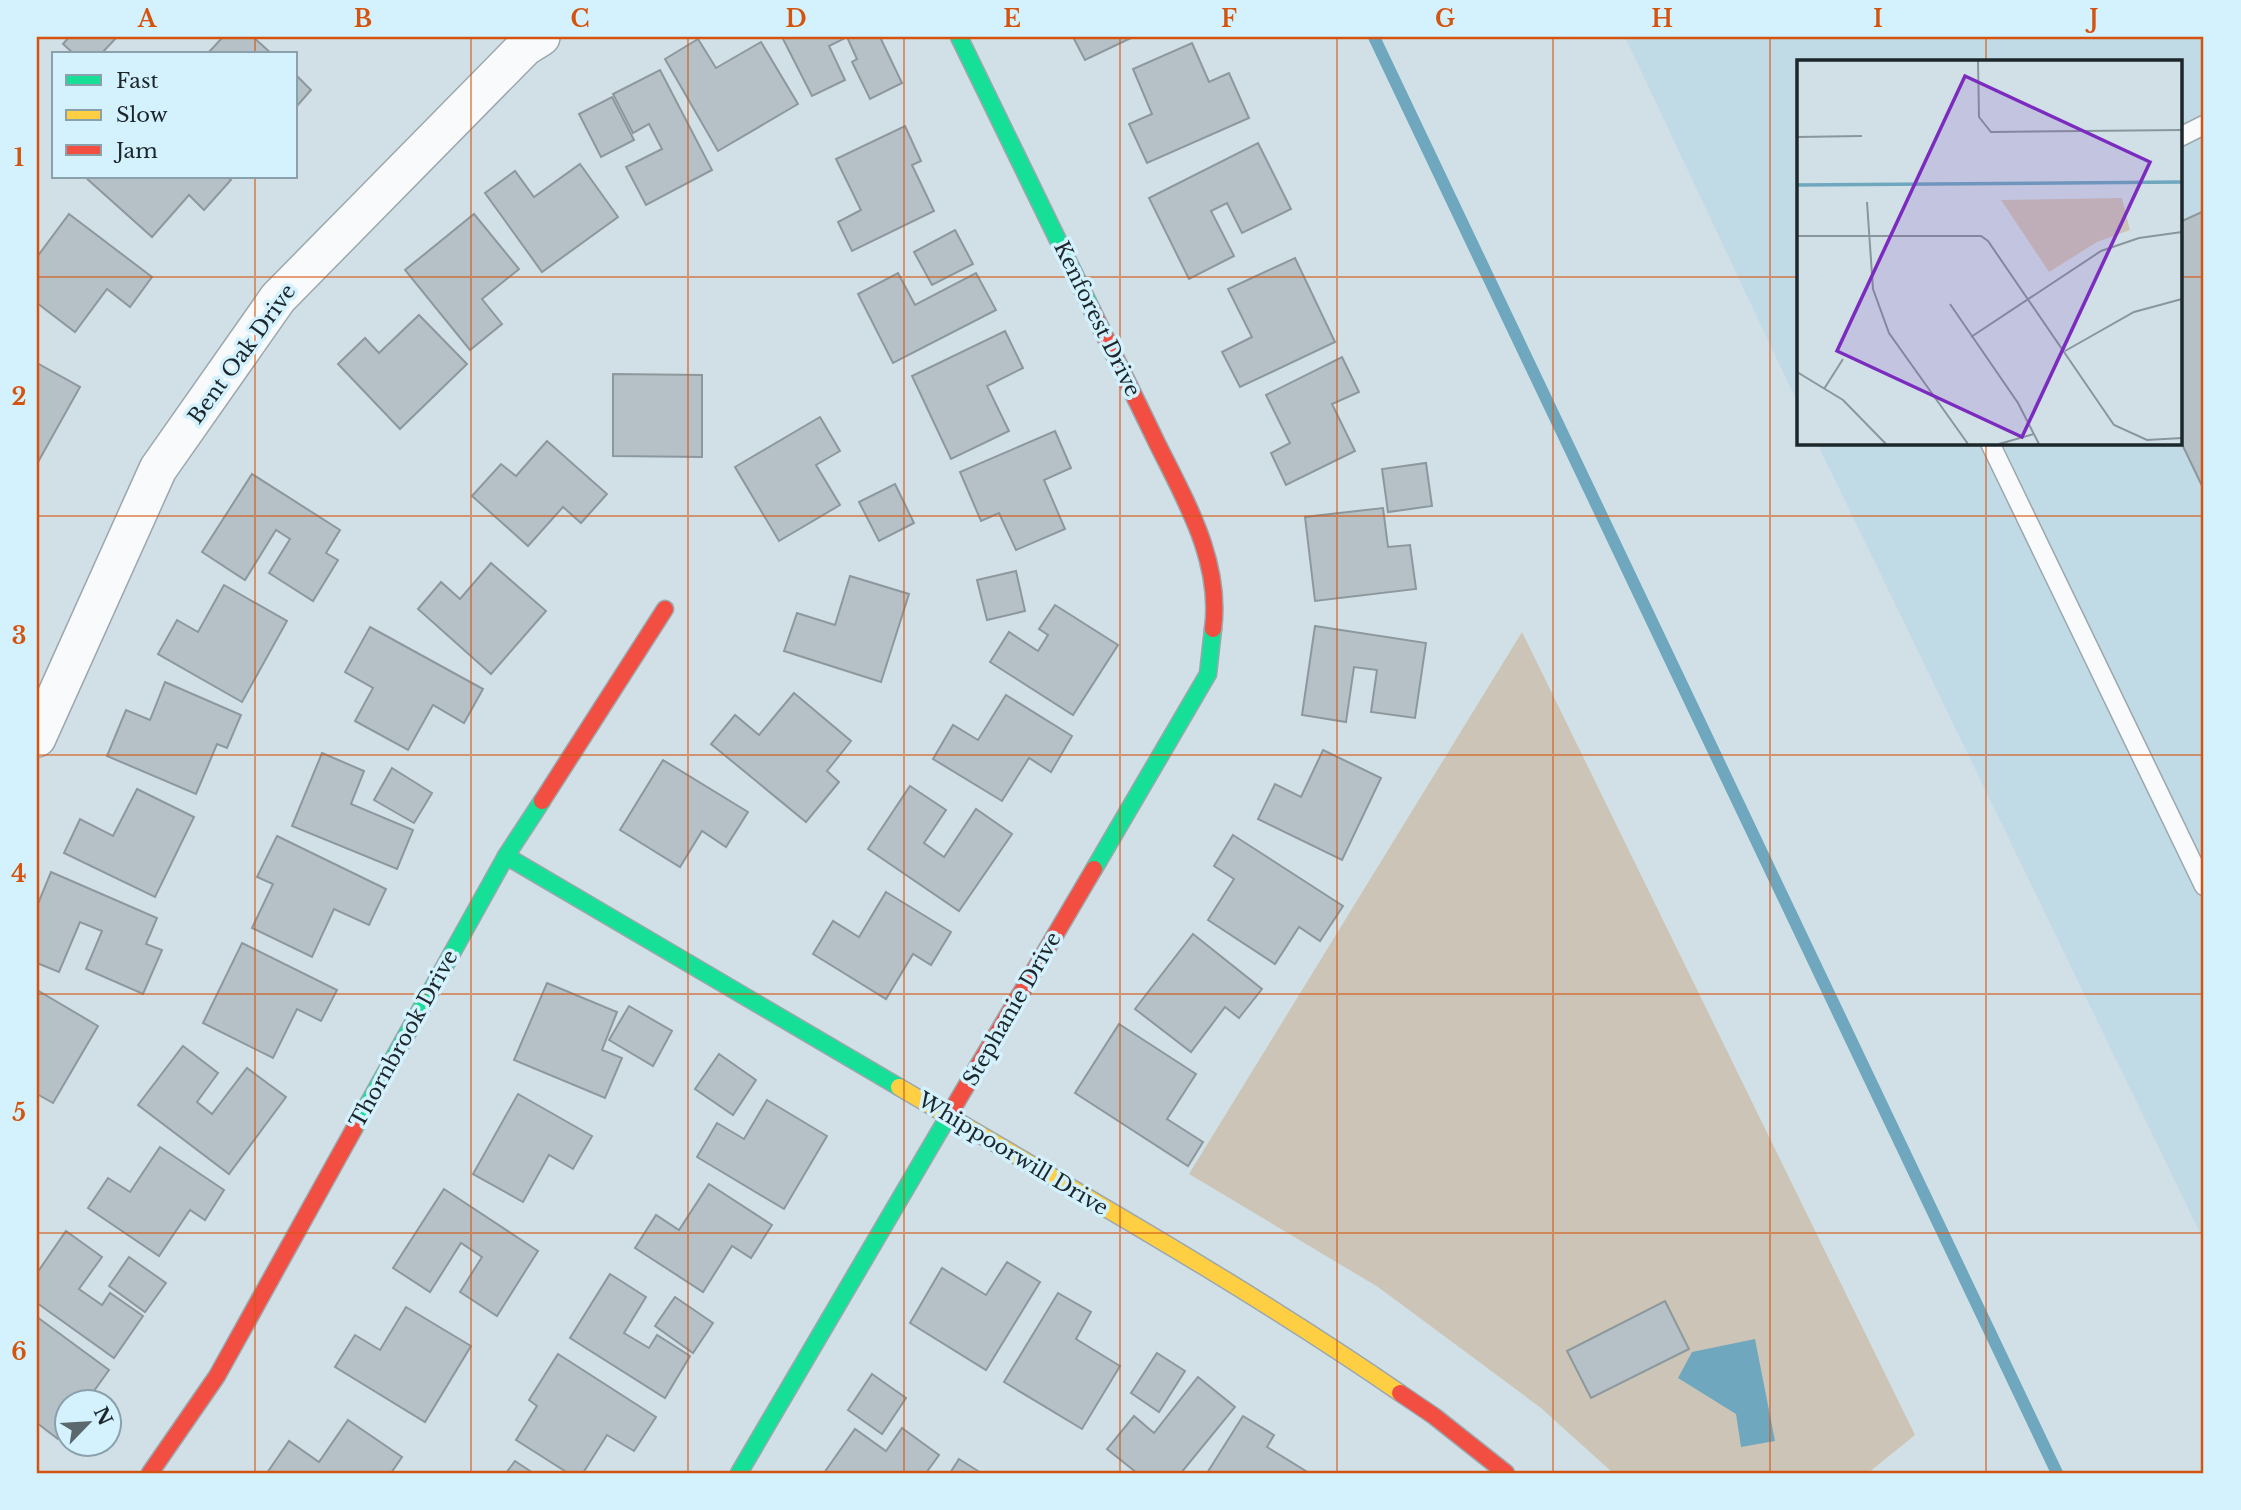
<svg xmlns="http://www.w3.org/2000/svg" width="2241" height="1510" font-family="'Libre Baskerville',serif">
<rect width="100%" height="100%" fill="#d1e0e7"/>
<!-- built -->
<path fill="#c0dae6" d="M1625,37h579v1204l-387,-798h363v-382h-382v343z"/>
<!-- green -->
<path fill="#ccc5b7" d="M1522,632l393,803 -47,38h-255l-72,-65 -163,-121 -189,-113z"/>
<!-- water -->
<path fill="#6fa7be" d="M1755,1339l20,102 -34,6 -5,-33 -58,-36 14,-26z"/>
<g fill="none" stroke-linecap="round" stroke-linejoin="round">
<!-- stream -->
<path stroke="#6fa7be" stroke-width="12" d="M1374,37l683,1436"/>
</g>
<!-- building -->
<g fill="#b5c1c6" stroke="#8d989d" stroke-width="2">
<path d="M69,37h48l-16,17h-27l-11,-10z"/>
<path d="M223,37h30l19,17h-65z"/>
<path d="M782,37h98l22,46 -32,16 -18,-37 5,-3 -10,-22 -18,9 16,34 -33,16z"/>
<path d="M1073,37h60l-48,23z"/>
<path d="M698,39l18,29 45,-26 37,62 -80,47 -53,-92z"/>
<path d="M1192,43l17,39 20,-9 20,45 -102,45 -18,-39 23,-10 -19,-45z"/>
<path d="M660,70l52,100 -66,35 -20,-38 36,-18 -13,-25 -16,9 -20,-39z"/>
<path d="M296,75l15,15 -15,17z"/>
<path d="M612,97l22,43 -33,17 -22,-43z"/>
<path d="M905,126l16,35 -9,4 22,46 -82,40 -14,-29 23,-12 -25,-51z"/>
<path d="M1258,143l33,66 -49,24 -15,-30 -16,8 23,45 -45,23 -40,-81z"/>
<path d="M580,164l38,53 -76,55 -57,-79 30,-22 19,26z"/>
<path d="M85,177h142l4,3 -27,30 -15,-15 -37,42z"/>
<path d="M2204,211v279l-24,-50v-218z"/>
<path d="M69,214l83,63 -22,30 -23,-18 -32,43 -38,-29v-46z"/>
<path d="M474,214l45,55 -37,30 20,25 -32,26 -65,-80z"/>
<path d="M955,230l18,34 -41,21 -18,-33z"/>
<path d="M1295,258l40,84 -95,45 -18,-35 30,-15 -24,-48z"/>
<path d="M898,273l17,32 61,-32 20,37 -103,53 -35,-69z"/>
<path d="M419,315l48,49 -67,65 -62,-65 27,-26 14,15z"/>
<path d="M1005,331l18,37 -36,18 22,45 -58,28 -39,-83z"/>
<path d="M1342,357l17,35 -27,12 23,47 -69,34 -15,-32 19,-10 -24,-48z"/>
<path d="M37,363l43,24 -42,75 -1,-1z"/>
<path d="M613,374l89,1v82l-89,-1z"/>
<path d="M820,417l20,34 -24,14 24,40 -61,36 -44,-74z"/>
<path d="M1055,431l16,37 -27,12 21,49 -49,21 -17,-37 -18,8 -21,-49z"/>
<path d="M547,441l60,53 -26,29 -18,-16 -35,39 -56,-50 29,-32 15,12z"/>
<path d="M1426,463l6,43 -44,6 -6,-43z"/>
<path d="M252,474l88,56 -14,23 12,7 -25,41 -44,-28 21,-34 -14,-9 -31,50 -43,-28z"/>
<path d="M895,484l19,39 -35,18 -20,-39z"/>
<path d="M1383,508l5,39 22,-2 6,44 -101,12 -10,-84z"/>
<path d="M491,563l55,48 -55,63 -73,-65 23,-27 19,17z"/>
<path d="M1016,571l9,40 -38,9 -10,-40z"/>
<path d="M850,576l59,18 -28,88 -97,-31 13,-38 38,12z"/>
<path d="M224,585l63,36 -45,81 -84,-48 19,-34 21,12z"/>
<path d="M1055,605l63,40 -45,70 -83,-53 19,-30 29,19 10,-16 -9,-6z"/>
<path d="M1315,626l111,17 -11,75 -44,-6 6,-42 -23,-3 -8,55 -44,-7z"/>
<path d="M370,627l113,62 -19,34 -31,-18 -25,45 -53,-29 18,-33 -28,-16z"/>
<path d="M165,682l76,33 -14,33 -10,-4 -21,50 -89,-38 19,-46 24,10z"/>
<path d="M794,693l57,48 -24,30 12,11 -33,40 -95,-78 24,-29 24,20z"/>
<path d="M1006,695l66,41 -21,36 -22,-14 -27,43 -69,-42 20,-34 25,15z"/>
<path d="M1323,750l58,28 -39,82 -84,-41 17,-35 26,13z"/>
<path d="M322,753l42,18 -13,33 62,26 -16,39 -105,-43z"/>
<path d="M663,760l85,52 -22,35 -24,-16 -22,36 -60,-37z"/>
<path d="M392,768l40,25 -18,30 -40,-23z"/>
<path d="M910,786l36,24 -22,33 20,14 32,-48 36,25 -53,77 -91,-62z"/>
<path d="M137,789l57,28 -39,80 -91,-44 16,-34 33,17z"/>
<path d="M1233,835l110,71 -23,35 -21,-14 -24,37 -67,-44 26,-41 -20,-13z"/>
<path d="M277,836l109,53 -17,36 -35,-16 -22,48 -60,-29 21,-44 -16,-7z"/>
<path d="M51,872l106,46 -11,26 16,6 -19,44 -57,-25 16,-38 -22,-9 -21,50 -22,-9v-57z"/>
<path d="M886,892l65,40 -20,33 -18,-11 -27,45 -73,-45 20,-33 26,16z"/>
<path d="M1193,934l69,55 -23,29 -14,-11 -34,45 -56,-43z"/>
<path d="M242,943l95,47 -16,31 -24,-12 -24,49 -70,-35z"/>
<path d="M547,983l70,29 -15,38 20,8 -17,40 -91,-38z"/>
<path d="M37,990l61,36 -45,77 -16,-9z"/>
<path d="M629,1006l43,25 -19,35 -44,-26z"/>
<path d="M1119,1024l77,50 -29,45 36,23 -15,24 -113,-73z"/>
<path d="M183,1046l35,27 -21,29 15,12 35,-46 39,29 -57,77 -91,-69z"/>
<path d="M719,1054l37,26 -23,35 -38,-26z"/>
<path d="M518,1094l74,42 -19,33 -24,-14 -26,47 -50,-28z"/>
<path d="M767,1100l60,36 -43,73 -87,-52 20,-34 27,16z"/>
<path d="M160,1147l64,43 -19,30 -15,-10 -31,46 -71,-48 20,-30 22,14z"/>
<path d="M709,1184l63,41 -21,33 -19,-12 -29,46 -68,-44 21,-33 23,15z"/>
<path d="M444,1189l94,62 -41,65 -37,-24 22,-35 -21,-14 -31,49 -37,-24z"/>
<path d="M66,1231l36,26 -23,32 23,16 8,-12 33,23 -29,42 -77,-55v-30z"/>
<path d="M129,1257l37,26 -21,29 -36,-26z"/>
<path d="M1007,1262l33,20 -54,88 -76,-47 32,-55 44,27z"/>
<path d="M610,1274l36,23 -22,36 25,15 8,-13 33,21 -25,42 -95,-60z"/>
<path d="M1058,1293l33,19 -15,27 44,27 -38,63 -78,-47z"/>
<path d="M675,1297l38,26 -20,30 -38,-27z"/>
<path d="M1665,1301l24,48 -98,49 -24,-47z"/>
<path d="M406,1307l65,39 -46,76 -90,-55 20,-32 25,15z"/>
<path d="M37,1317l72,53 -23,32h-20v25l-8,12 -21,-16z"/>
<path d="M1157,1353l28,18 -26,41 -28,-19z"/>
<path d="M558,1354l98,63 -22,34 -27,-16 -24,38h-15l-52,-33 21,-34 -8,-6z"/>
<path d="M872,1374l34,24 -24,36 -34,-24z"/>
<path d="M1198,1377l37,30 -54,66h-44l-30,-24 27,-33 20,17z"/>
<path d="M1243,1416l31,19 -7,12 42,26h-102z"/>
<path d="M348,1420l54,37 -11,16h-124l22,-32 30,21z"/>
<path d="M902,1428l37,27 -13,18h-102l31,-44 31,22z"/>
<path d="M959,1459l22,14h-31z"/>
<path d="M515,1461l18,12h-27z"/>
</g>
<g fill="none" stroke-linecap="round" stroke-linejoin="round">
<!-- lane casing -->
<g stroke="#9ba7ad" stroke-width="21">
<g id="lane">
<path d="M2180,137l24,-12"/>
<path d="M1990,443l214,443"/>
</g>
</g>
<!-- street casing -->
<g stroke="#9ba7ad" stroke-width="40">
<path id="street" d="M37,738l121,-269 120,-171 247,-251 16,-10"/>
</g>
<!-- fast casing -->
<g stroke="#9ba7ad" stroke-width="19">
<g id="fast">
<path d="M959,37l133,273"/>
<path d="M506,856l393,231"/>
<path d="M1094,869l114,-195 5,-45"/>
<path d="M354,1129l152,-273 36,-55"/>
<path d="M739,1473l213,-363"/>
</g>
</g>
<!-- slow casing -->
<g stroke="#9ba7ad" stroke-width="19">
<path id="slow" d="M899,1087c168,99 340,195 501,306"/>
</g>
<!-- jam casing -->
<g stroke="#9ba7ad" stroke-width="19">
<g id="jam">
<path d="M1092,310c21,43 43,87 64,131 29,59 66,120 57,188"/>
<path d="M542,801l123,-192"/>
<path d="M952,1110l142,-241"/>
<path d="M1400,1393l34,23 72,57"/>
<path d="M150,1473l67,-97 137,-247"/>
</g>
</g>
<!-- lane -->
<use href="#lane" stroke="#f8fafb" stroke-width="18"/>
<!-- street -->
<use href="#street" stroke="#f8fafb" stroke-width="37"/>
<!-- fast -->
<use href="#fast" stroke="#16e098" stroke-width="16"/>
<!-- slow -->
<use href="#slow" stroke="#ffcf43" stroke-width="16"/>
<!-- jam -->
<use href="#jam" stroke="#f24e42" stroke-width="16"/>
</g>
<!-- grid -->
<path fill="none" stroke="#d4540f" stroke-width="2" stroke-opacity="0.55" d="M255,37v17M471,37v1436M688,37v1436M904,37v1436M1120,37v1436M1337,37v1436M1553,37v1436M1770,37v1436M1986,37v24M255,177v1296M37,277h1761M2180,277h24M1986,443v1030M37,516h2167M37,755h2167M37,994h2167M37,1233h2167"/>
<g text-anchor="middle" stroke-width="7" stroke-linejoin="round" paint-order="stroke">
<!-- street labels -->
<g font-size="21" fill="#1c272b" stroke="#d4f1fe">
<text transform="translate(1097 319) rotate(64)" y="7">Kenforest Drive</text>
<text transform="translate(242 354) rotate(-54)" y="7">Bent Oak Drive</text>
<text transform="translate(1012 1009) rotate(-60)" y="7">Stephanie Drive</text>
<text transform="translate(404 1039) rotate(-61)" y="7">Thornbrook Drive</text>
<text transform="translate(1013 1154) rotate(31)" y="7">Whippoorwill Drive</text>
</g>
</g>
<!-- overview -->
<g transform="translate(1797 60)">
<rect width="385" height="385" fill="#d1e0e7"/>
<path d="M325,138l8,32 -33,12 -48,30 -48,-72z" fill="#ccc5b7"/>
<path fill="none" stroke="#6fa7be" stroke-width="3.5" d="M0,125l385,-3"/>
<path fill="none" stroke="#89969c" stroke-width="2" d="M181,1l1,56 12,15 191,-2M0,77l65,-1M70,142l6,87 16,44 79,111M0,176h184l7,5 126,184 33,15 35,-2M153,244l68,99 21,41M174,277l130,-86 38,-13 43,-6M268,291l69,-39 48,-13M0,312l46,28 43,44M27,329l19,-30M202,384l35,-10"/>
<path fill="#7b2cbf" fill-opacity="0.15" stroke="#7b2cbf" stroke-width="3.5" d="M168,16l185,86 -128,275 -185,-86z"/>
<rect width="385" height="385" fill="none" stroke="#1c272b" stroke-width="3.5"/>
</g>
<!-- border -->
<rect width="2241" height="1510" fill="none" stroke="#d4f1fe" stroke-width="77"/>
<!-- legend -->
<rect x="52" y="52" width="245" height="126" fill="#d4f1fe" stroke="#8aa0aa" stroke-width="2"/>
<rect x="66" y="75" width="35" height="10" fill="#16e098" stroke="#8aa0aa" stroke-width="2"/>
<text x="116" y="88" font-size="21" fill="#1c272b">Fast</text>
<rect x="66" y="110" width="35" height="10" fill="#ffcf43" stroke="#8aa0aa" stroke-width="2"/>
<text x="116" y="122" font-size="21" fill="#1c272b">Slow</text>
<rect x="66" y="145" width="35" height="10" fill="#f24e42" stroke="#8aa0aa" stroke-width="2"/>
<text x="116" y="158" font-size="21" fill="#1c272b">Jam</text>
<!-- north arrow -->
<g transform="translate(88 1423) rotate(65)"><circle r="33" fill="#d4f1fe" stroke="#8aa0aa" stroke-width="2"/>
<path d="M0-5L12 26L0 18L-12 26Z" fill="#5b686d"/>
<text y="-10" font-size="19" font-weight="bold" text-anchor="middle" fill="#1c272b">N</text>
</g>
<rect x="38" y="38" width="2164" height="1434" fill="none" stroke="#d4540f" stroke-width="2.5"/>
<g font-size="23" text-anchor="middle" font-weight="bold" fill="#d4540f">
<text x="147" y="27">A</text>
<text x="363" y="27">B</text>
<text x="580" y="27">C</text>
<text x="796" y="27">D</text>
<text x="1012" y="27">E</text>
<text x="1229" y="27">F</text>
<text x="1445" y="27">G</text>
<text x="1662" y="27">H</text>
<text x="1878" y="27">I</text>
<text x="2094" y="27">J</text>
<text x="19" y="166">1</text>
<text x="19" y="405">2</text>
<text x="19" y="644">3</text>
<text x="19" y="882">4</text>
<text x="19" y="1121">5</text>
<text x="19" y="1360">6</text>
</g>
</svg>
